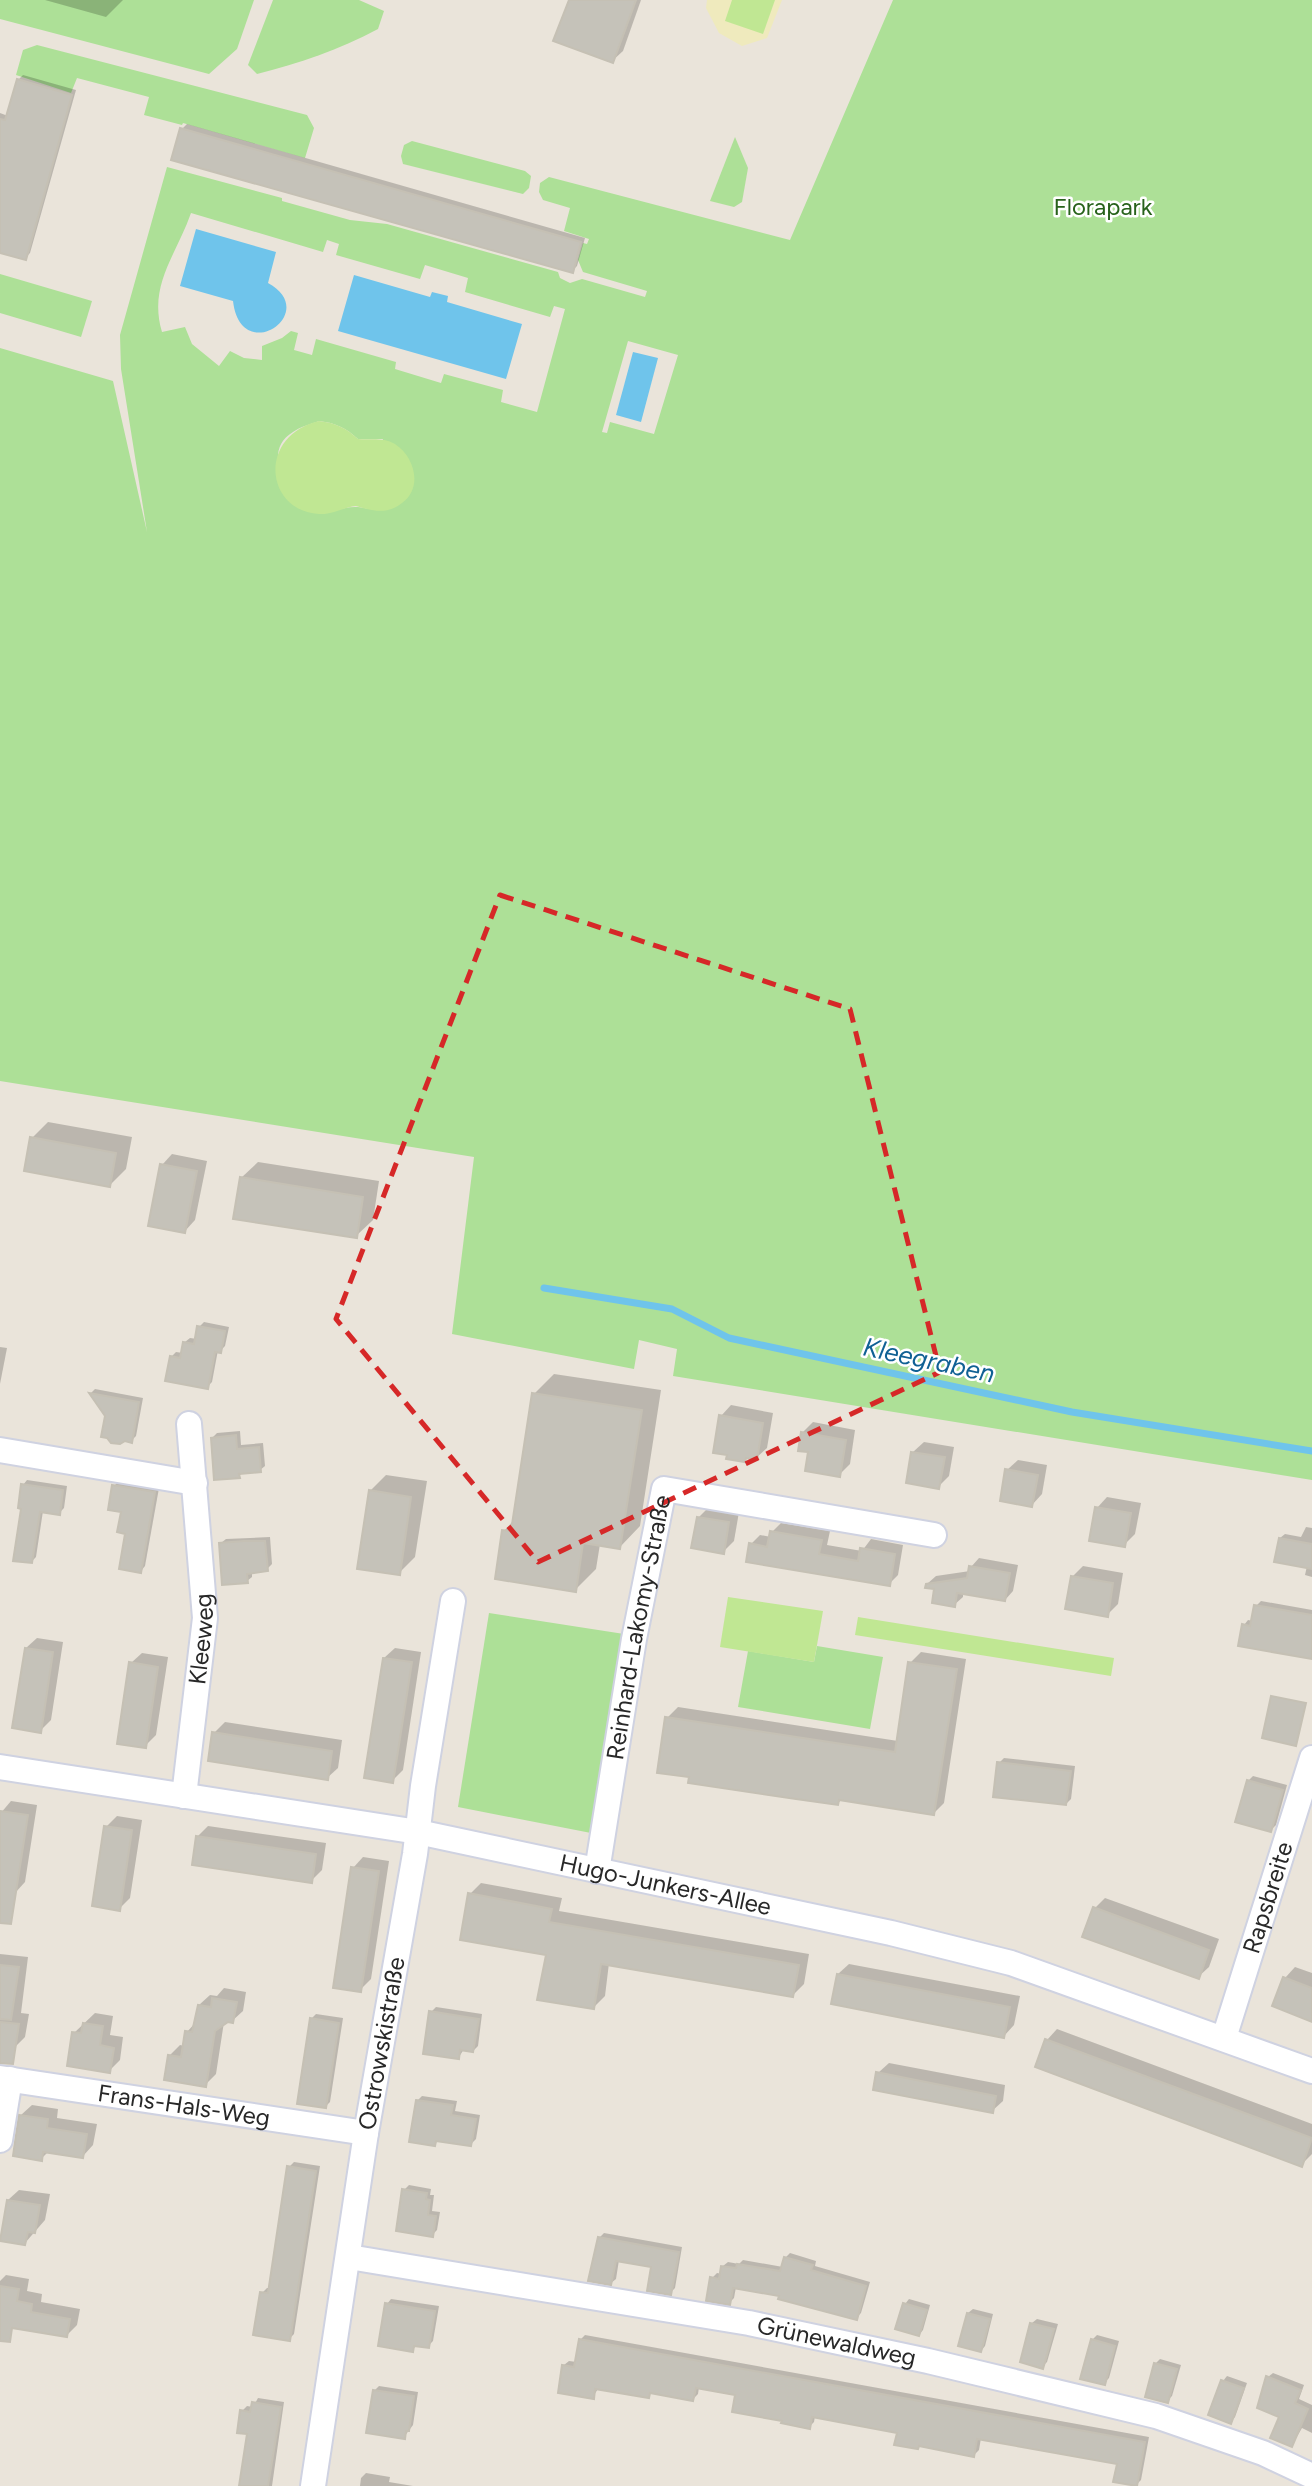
<svg xmlns="http://www.w3.org/2000/svg" width="1312" height="2486" font-family="Figtree,sans-serif">
<rect width="100%" height="100%" fill="#eae4da"/>
<!-- green -->
<g fill="#ade097" fill-rule="evenodd">
<path d="M0,0h254l-17,49 -28,25 -209,-55z"/>
<path d="M273,0h86l25,11 -6,18c-39,21 -78,34 -121,45l-9,-9z"/>
<path d="M893,0h419v1480l-639,-104 4,-27 -38,-9 -5,29 -182,-35 22,-177 -474,-76v-733l113,33 34,151 -26,-163 -1,-34 47,-168 115,31v3l68,19 37,4 171,48 2,6 10,5 12,-4 63,18 2,-6 -64,-19 -5,-12 5,-17 4,1 2,-5 -25,-8 6,-23 -27,-8 -4,-8 1,-9 9,-6 241,63zM191,213l132,39 4,-12 12,4 -3,11 84,24 5,-14 43,13 -3,14 85,25 4,-11 11,3 -28,103 -36,-10 2,-12 -59,-16 -3,9 -46,-14 1,-7 -80,-23 -4,16 -18,-5 4,-17 -7,-2 -9,7 -20,8v14l-18,-2 -14,-7 -11,15 -27,-22 -7,-17 -23,5c-14,-47 14,-76 29,-119zM628,341l50,14 -24,79 -44,-12 -3,11 -5,-1zM319,421c17,2 27,7 39,18h25l-15,70c-29,-9 -39,16 -77,-7 -8,-23 -26,-53 2,-70 7,-5 18,-8 26,-11z"/>
<path d="M37,45l270,70 7,13 -9,30 -122,-35 -1,2 -38,-10 5,-18 -72,-19 -6,15 -55,-18 7,-25z"/>
<path d="M735,137l13,31 -6,34 -8,5 -24,-6z"/>
<path d="M412,141l113,30 6,5 -2,12 -6,6 -120,-30 -2,-8 3,-11z"/>
<path d="M0,274l92,27 -11,36 -81,-24z"/>
<path d="M489,1613l135,21 -33,199 -133,-26z"/>
<path d="M817,1646l66,11 -13,72 -132,-22 10,-56 66,11z"/>
</g>
<!-- sand -->
<path fill="#efeabd" d="M707,0h75l-15,38 -25,8 -23,-13 -13,-25z"/>
<!-- pitch -->
<g fill="#c0e793">
<path d="M732,0h43l-12,34 -38,-13z"/>
<path d="M319,421c17,2 27,7 39,18 13,1 26,-2 37,5 20,13 28,44 7,59 -11,9 -23,9 -35,6 -2,0 -10,-3 -11,-3 -12,1 -24,9 -37,8 -54,-3 -62,-78 0,-93z"/>
<path d="M728,1597l95,14 -9,51 -94,-15z"/>
<path d="M858,1617l256,41 -3,18 -256,-41z"/>
</g>
<!-- water -->
<g fill="#6fc4eb">
<path d="M196,229l80,23 -8,31c54,29 -27,85 -35,18l-53,-15z"/>
<path d="M354,275l76,22 2,-5 16,4 -1,6 75,22 -16,55 -168,-48z"/>
<path d="M633,352l25,6 -17,64 -25,-7z"/>
</g>
<!-- shadow -->
<g fill="#0003">
<path d="M45,0h78l-17,17z"/>
<path d="M571,0h70l-18,51 -11,10z"/>
<path d="M23,75l53,15 -46,163 -5,5 -25,-7v-138l8,3 10,-36z"/>
<path d="M187,124l398,114 -8,28 -5,5 -390,-142z"/>
<path d="M48,1122l84,15 -6,32 -16,16 -78,-47z"/>
<path d="M172,1154l35,7 -12,59 -10,11 -23,-66z"/>
<path d="M258,1162l121,19 -6,39 -17,16 -115,-58z"/>
<path d="M204,1322l25,5 -4,19 -5,5 -2,-1 -6,32 -5,5 -36,-30 5,-5 7,1 2,-11 5,-4 7,1 2,-12z"/>
<path d="M0,1347l7,1 -7,36z"/>
<path d="M554,1374l107,16 -21,136 -20,21 -20,-3 -4,25 -21,21 -71,-59 10,-11 20,-126z"/>
<path d="M95,1389l48,9 -7,38 -5,5 -24,-26 -16,-22z"/>
<path d="M731,1405l42,8 -6,35 -11,10 -8,-1 -3,3 -24,-44z"/>
<path d="M813,1422l42,8 -5,34 -11,11 -29,-24 -8,-18z"/>
<path d="M240,1431l1,14 22,-2 2,23 -5,4 -17,2 -4,4 -27,-38 5,-5z"/>
<path d="M924,1442l30,5 -5,29 -11,11 -25,-35z"/>
<path d="M1018,1460l29,5 -5,29 -10,11 -25,-35z"/>
<path d="M386,1475l41,6 -12,76 -16,16 -29,-82z"/>
<path d="M27,1480l40,6 -3,22 -5,5 -16,-2 -7,46 -5,5 -8,-55v-22z"/>
<path d="M119,1481l40,7 -14,78 -4,5 -27,-85z"/>
<path d="M1107,1497l34,6 -6,31 -11,11 -27,-37z"/>
<path d="M709,1507l30,5 -5,29 -11,11 -25,-34z"/>
<path d="M781,1523l49,8 -3,14 35,6 9,-12 32,6 -5,30 -9,9 -138,-40 9,-9 11,2 1,-5z"/>
<path d="M1306,1527l6,1v49l-7,-2 2,-9 -27,-28 5,-4 16,3z"/>
<path d="M270,1537l2,27 -5,5 -15,3v5l-5,4 -26,-38 5,-4z"/>
<path d="M979,1558l39,7 -5,26 -8,9 -42,-8v5l-9,8 -18,-17 -9,-4 9,-8 34,-5 1,-4z"/>
<path d="M1083,1566l40,7 -5,31 -11,11 -35,-38z"/>
<path d="M1261,1601l51,9v48l-68,-33 4,-5 5,1 3,-15z"/>
<path d="M37,1638l26,4 -12,78 -11,11 -14,-83z"/>
<path d="M395,1648l26,4 -18,118 -11,11 -8,-123z"/>
<path d="M921,1652l45,7 -22,144 -10,10 -92,-14 -5,5 -170,-86 11,-11 220,34 12,-78z"/>
<path d="M142,1653l26,4 -12,78 -11,11 -14,-83z"/>
<path d="M225,1722l117,18 -4,28 -11,10 -113,-45z"/>
<path d="M1004,1758l71,8 -4,33 -5,5 -67,-41z"/>
<path d="M1253,1776l34,9 -11,40 -5,5 -23,-49z"/>
<path d="M11,1801l26,4 -12,77 -10,11 -15,-2v-77z"/>
<path d="M117,1816l25,4 -12,78 -11,11 -13,-82z"/>
<path d="M208,1826l118,17 -4,27 -11,11 -114,-44z"/>
<path d="M363,1857l26,4 -18,118 -11,11 -7,-122z"/>
<path d="M481,1883l81,15 -3,13 250,43 -5,30 -11,11 -184,-32 -4,33 -11,11 -46,-53 -78,-60z"/>
<path d="M1105,1898l114,41 -10,28 -11,10 -103,-69z"/>
<path d="M0,1954l28,3 -7,56 8,1 -4,23 -11,11 -14,-3z"/>
<path d="M849,1964l171,32 -6,29 -10,11 -166,-62z"/>
<path d="M1295,1967l17,6v47l-27,-42z"/>
<path d="M224,1988l22,4 -3,19 -11,10 -8,1 -8,52 -11,11 -36,-29 11,-11 4,1 3,-14 9,-10 3,-17 11,-10 7,1z"/>
<path d="M436,2007l46,7 -4,32 -5,5 -9,-2 -5,8 -28,-45z"/>
<path d="M95,2013l18,3 -3,19 13,2 -3,23 -11,11 -35,-38z"/>
<path d="M316,2014l27,4 -13,84 -5,5 -14,-88z"/>
<path d="M1057,2029l255,95v30l-11,11 -254,-125z"/>
<path d="M889,2063l116,22 -2,16 -11,10 -114,-38z"/>
<path d="M422,2096l35,5 -2,10 25,4 -4,24 -5,5 -32,-5 -4,5 -17,-44z"/>
<path d="M32,2105l26,4 -1,9 40,6 -4,21 -10,11 -34,-5 -8,8 -20,-44z"/>
<path d="M294,2162l26,4 -26,168 -5,5 -27,-46 5,-5h3l19,-121z"/>
<path d="M409,2185l22,4 -1,6h4l-2,16 8,1 -3,18 -5,5 -28,-45z"/>
<path d="M19,2190l31,4 -5,26 -20,23 -17,-43z"/>
<path d="M604,2233l78,14 -7,41 -5,5 -17,-28 -34,-5 -3,19 -5,4 -12,-45z"/>
<path d="M790,2253l26,8 -1,5 55,16 -9,31 -5,5 -75,-24 -45,-7 -2,11 -5,5 -17,-25 5,-5 5,1 1,-8 5,-4 11,2 4,-4 40,7 2,-9z"/>
<path d="M6,2275l23,4 -2,12 15,3 -1,8 39,7 -3,16 -10,10 -53,-9 -3,3 -11,-2v-46z"/>
<path d="M391,2299l48,7 -6,35 -5,5 -10,-2 -6,6 -25,-46z"/>
<path d="M909,2299l21,6 -7,25 -4,5 -14,-31z"/>
<path d="M973,2309l20,5 -8,32 -4,5 -13,-38z"/>
<path d="M1037,2319l21,5 -11,38 -5,5 -20,-6 10,-38z"/>
<path d="M585,2335l564,102 -8,43 -5,5 -17,-23 -138,-24 -2,12 -5,5 -54,-10 -21,-13 -84,-16 -1,6 -5,5 -25,-8 -47,-26 -38,-6 -1,7 -5,5 -41,-7 -4,4 -49,-9 -6,10 -29,-32 5,-4 8,1 3,-22z"/>
<path d="M1097,2335l22,6 -10,37 -5,5 -12,-43z"/>
<path d="M1160,2359l21,6 -9,31 -5,5 -12,-37z"/>
<path d="M1273,2373l31,12 -5,14 13,6v28l-10,-5 -10,17 -24,-68z"/>
<path d="M1227,2376l20,7 -12,34 -4,5 -8,-41z"/>
<path d="M379,2386l39,6 -5,33 -9,12 -30,-46z"/>
<path d="M258,2398l26,4 -12,84h-31l8,-53 -7,-22 5,-5 6,1z"/>
<path d="M366,2473l24,4 -1,5 24,4h-53l1,-8z"/>
</g>
<g fill="none" stroke-linecap="round" stroke-linejoin="round">
<!-- stream -->
<path stroke="#6fc4eb" stroke-width="7" d="M544,1288l128,21 57,29 343,74 240,39"/>
</g>
<!-- building -->
<g fill="#c5c2b9" stroke="#c5c0b4" stroke-width="2">
<path d="M569,0h67l-23,63 -60,-22z"/>
<path d="M17,79l55,16 -46,165 -26,-7v-134l5,1z"/>
<path d="M180,128l401,114 -8,31 -402,-113z"/>
<path d="M30,1137l86,16 -6,34 -86,-16z"/>
<path d="M160,1164l37,7 -12,62 -37,-7z"/>
<path d="M240,1177l123,20 -6,41 -124,-19z"/>
<path d="M197,1326l28,5 -4,22 -6,-1 -7,37 -43,-8 5,-25 10,2 3,-16 11,2z"/>
<path d="M89,1393l50,9 -7,41 -7,-2 -5,3 -9,-1 -4,-5 -6,-1 4,-21z"/>
<path d="M532,1393l110,17 -22,139 -37,-6 -7,49 -81,-13 7,-49 9,1z"/>
<path d="M719,1415l44,8 -6,37 -11,-2 -1,4 -19,-3 1,-4 -14,-2z"/>
<path d="M801,1432l45,8 -6,37 -35,-6 3,-19 -10,-1z"/>
<path d="M236,1435l1,14 22,-2 2,25 -22,2 1,4 -26,2 -3,-42z"/>
<path d="M911,1452l34,5 -6,32 -33,-6z"/>
<path d="M1005,1469l33,6 -6,32 -32,-6z"/>
<path d="M21,1484l42,6 -3,25 -20,-3 -8,51 -19,-2 8,-52 -3,-1z"/>
<path d="M112,1485l43,7 -14,81 -22,-4 6,-35 -8,-2 4,-20 -13,-2z"/>
<path d="M369,1490l42,7 -11,78 -43,-6z"/>
<path d="M1095,1507l36,6 -6,34 -36,-6z"/>
<path d="M697,1517l32,5 -5,32 -33,-6z"/>
<path d="M770,1531l52,9 -3,14 39,7 2,-13 35,6 -5,32 -144,-24 3,-19 18,4z"/>
<path d="M1279,1538l33,6v25l-38,-7z"/>
<path d="M244,1541h21l3,30 -21,3 1,9 -26,2 -3,-42z"/>
<path d="M969,1566l41,7 -5,28 -48,-8 -2,14 -23,-4 2,-14 -9,-1 1,-4 41,-6z"/>
<path d="M1071,1576l42,7 -5,34 -43,-8z"/>
<path d="M1254,1605l58,10v44l-74,-13 4,-22 8,2z"/>
<path d="M25,1648l28,4 -12,81 -29,-5z"/>
<path d="M383,1658l29,4 -19,121 -29,-5z"/>
<path d="M129,1662l29,5 -12,81 -29,-4z"/>
<path d="M908,1662l49,7 -23,146 -95,-15 -1,5 -42,-6 -108,-16 1,-6 -32,-4 8,-56 230,35z"/>
<path d="M1271,1696l35,7 -10,43 -34,-8z"/>
<path d="M212,1732l120,19 -4,29 -120,-19z"/>
<path d="M997,1762l74,9 -5,34 -73,-8z"/>
<path d="M1247,1780l36,10 -12,42 -36,-10z"/>
<path d="M0,1811l28,4 -17,109 -11,-1z"/>
<path d="M104,1826l28,4 -12,81 -28,-5z"/>
<path d="M196,1836l120,18 -4,29 -120,-18z"/>
<path d="M351,1867l28,4 -18,121 -28,-4z"/>
<path d="M468,1893l84,16 -3,13 250,43 -6,32 -192,-33 -7,45 -57,-9 9,-45 -86,-15z"/>
<path d="M1093,1907l116,43 -10,29 -117,-42z"/>
<path d="M0,1965l19,2 -8,53 -11,-1z"/>
<path d="M837,1974l173,33 -6,31 -173,-34z"/>
<path d="M1283,1977l29,11v34l-40,-16z"/>
<path d="M212,1998l25,4 -4,21 -5,-1 -13,9 -9,56 -42,-7 4,-25 13,2 4,-26 7,1 6,-27 13,2z"/>
<path d="M429,2011l50,8 -6,33 -13,-2 -1,9 -36,-5z"/>
<path d="M310,2018l29,5 -13,85 -29,-4z"/>
<path d="M0,2022l19,2 -6,40 -13,-1z"/>
<path d="M83,2023l20,3 -3,19 14,3 -4,25 -43,-7 5,-34 9,1z"/>
<path d="M1045,2039l267,99 -10,29 -267,-100z"/>
<path d="M876,2072l120,24 -3,17 -120,-23z"/>
<path d="M416,2100l37,5 -2,10 25,4 -5,27 -35,-5 -1,5 -26,-4z"/>
<path d="M19,2115l29,4 -1,9 40,6 -4,24 -40,-6 -1,9 -29,-5z"/>
<path d="M287,2166l29,5 -26,170 -37,-6 7,-43 8,1z"/>
<path d="M402,2189l25,4 -1,6 4,1 -2,15 8,1 -3,21 -37,-6z"/>
<path d="M7,2200l33,5 -5,28 -7,-1 -3,13 -25,-4z"/>
<path d="M598,2237l81,15 -8,43 -24,-4 4,-24 -35,-6 -5,24 -23,-4z"/>
<path d="M784,2257l29,8 -2,5 55,16 -9,34 -79,-21 1,-3 -46,-8 -3,17 -24,-4 4,-24 9,2 2,-13 15,2 1,-4 43,7z"/>
<path d="M0,2286l19,3 -2,12 15,3 -1,8 39,7 -3,18 -55,-9 -2,14 -10,-1z"/>
<path d="M385,2303l50,8 -6,37 -15,-2 -1,6 -35,-6z"/>
<path d="M903,2303l24,7 -8,26 -24,-7z"/>
<path d="M967,2313l23,6 -9,33 -23,-6z"/>
<path d="M1030,2323l24,6 -11,40 -23,-7z"/>
<path d="M579,2339l566,103 -8,44 -24,-4 4,-18 -140,-25 -3,18 -55,-11 -1,3 -24,-4 3,-12 -85,-16 -2,12 -29,-6 1,-2 -50,-9 3,-17 -39,-7 -3,13 -43,-8 -1,5 -54,-9 -1,10 -36,-6 4,-28 12,2z"/>
<path d="M1091,2339l24,7 -10,39 -25,-6z"/>
<path d="M1154,2363l23,6 -9,34 -23,-6z"/>
<path d="M1266,2376l35,14 -6,13 13,6 -16,38 -22,-9 9,-21 -22,-9z"/>
<path d="M1221,2380l23,8 -13,36 -23,-9z"/>
<path d="M373,2390l41,6 -5,35h-3l-1,8 -39,-6z"/>
<path d="M252,2402l29,5 -13,79h-29l8,-52 -10,-1 3,-23 10,2z"/>
</g>
<g fill="none" stroke-linecap="round" stroke-linejoin="round">
<!-- minor casing -->
<g stroke="#cfd2e1" stroke-width="28">
<g id="minor">
<path d="M0,1450l195,33"/>
<path id="s1" d="M0,1767l418,65 473,101 120,30 301,108"/>
<path id="s2" d="M184,1796l21,-178 -16,-194"/>
<path id="s3" d="M597,1871l37,-232 30,-150 270,46"/>
<path id="s4" d="M1224,2038l88,-280"/>
<path id="s5" d="M0,2078l366,55"/>
<path d="M0,2140l10,-61"/>
<path id="s6" d="M349,2257l400,66 179,38 228,55 107,37 49,23"/>
<path id="s7" d="M313,2486l53,-353 49,-279 8,-68 30,-185"/>
</g>
</g>
<!-- minor -->
<use href="#minor" stroke="#fff" stroke-width="24"/>
</g>
<!-- marked area -->
<path fill="none" stroke="#d62828" stroke-width="5" stroke-dasharray="14 9" stroke-linejoin="round" d="M500,895l350,114 90,363 -402,190 -202,-243z"/>
<g text-anchor="middle" stroke-width="5" stroke-linejoin="round" paint-order="stroke">
<!-- park labels -->
<g font-size="24" fill="#27621b" stroke="#fff">
<text x="1103" y="215">Florapark</text>
</g>
<!-- street labels -->
<g font-size="24" fill="#282828" stroke="#fff">
<text dy="8" stroke="none"><textPath href="#s3" startOffset="247">Reinhard-Lakomy-Straße</textPath></text>
<text dy="8" stroke="none"><textPath href="#s2" startOffset="158">Kleeweg</textPath></text>
<text dy="8" stroke="none"><textPath href="#s1" startOffset="676">Hugo-Junkers-Allee</textPath></text>
<text dy="8" stroke="none"><textPath href="#s4" startOffset="147">Rapsbreite</textPath></text>
<text dy="8" stroke="none"><textPath href="#s7" startOffset="448">Ostrowskistraße</textPath></text>
<text dy="8" stroke="none"><textPath href="#s5" startOffset="186">Frans-Hals-Weg</textPath></text>
<text dy="8" stroke="none"><textPath href="#s6" startOffset="495">Grünewaldweg</textPath></text>
</g>
<!-- water labels -->
<g font-size="26" font-style="italic" fill="#106194" stroke="#fff">
<text transform="translate(929 1360) rotate(12)" y="9">Kleegraben</text>
</g>
</g>
</svg>
